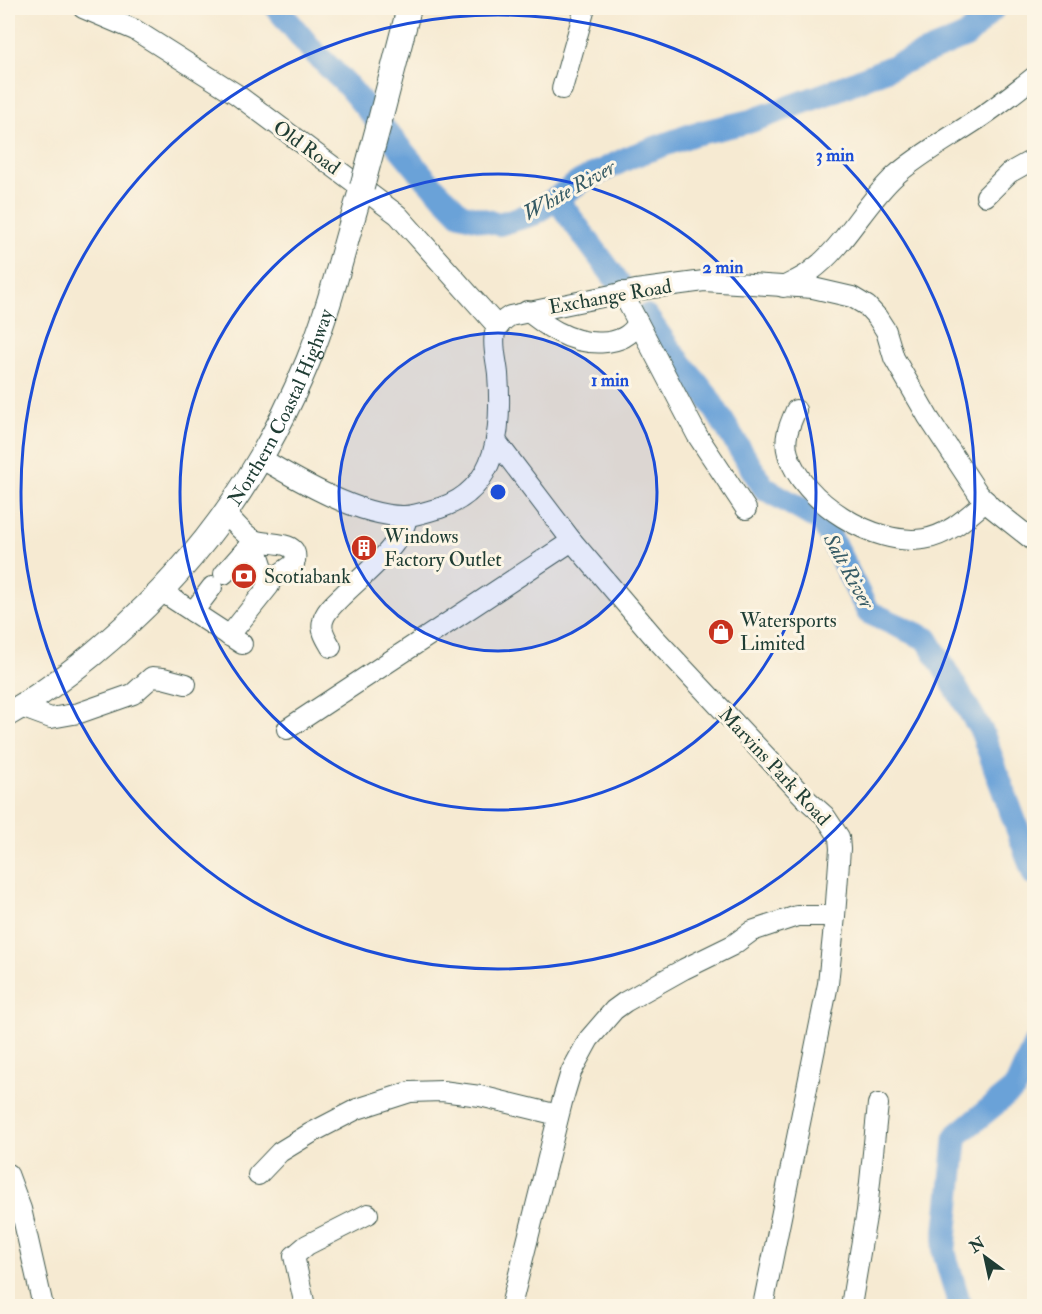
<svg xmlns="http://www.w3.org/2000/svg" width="1042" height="1314" font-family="'IM FELL Double Pica',serif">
<rect width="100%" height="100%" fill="#fcf5e5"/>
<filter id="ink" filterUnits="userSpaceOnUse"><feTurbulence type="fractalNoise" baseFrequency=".0167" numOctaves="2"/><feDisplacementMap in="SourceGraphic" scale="12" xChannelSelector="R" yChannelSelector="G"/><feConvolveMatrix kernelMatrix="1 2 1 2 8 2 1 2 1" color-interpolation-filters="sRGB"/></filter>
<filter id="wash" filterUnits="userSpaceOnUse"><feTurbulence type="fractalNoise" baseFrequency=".008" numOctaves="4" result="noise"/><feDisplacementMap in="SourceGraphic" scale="24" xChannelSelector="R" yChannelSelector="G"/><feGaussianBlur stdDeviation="1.35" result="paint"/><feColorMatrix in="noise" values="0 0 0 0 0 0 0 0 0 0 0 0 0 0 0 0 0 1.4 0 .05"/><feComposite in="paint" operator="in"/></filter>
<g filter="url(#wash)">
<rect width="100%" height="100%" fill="#f6ead2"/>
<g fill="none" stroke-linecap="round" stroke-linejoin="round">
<!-- river -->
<g stroke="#6aa2d8" stroke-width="24">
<path d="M277,8l35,42 36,36 76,91 36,37 39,10 34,-10 48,-33 49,-24 64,-23 57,-13 80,-29 135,-56 28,-28"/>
<path d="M556,198l65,88"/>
<path d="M646,316l22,31 39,49 57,92 59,34 45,90 59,27 55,93 52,142"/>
<path d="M960,1306l-16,-54 12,-116 60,-49 18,-41"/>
</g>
</g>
</g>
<g filter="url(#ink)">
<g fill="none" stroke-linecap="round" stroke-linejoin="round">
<!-- minor casing -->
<g stroke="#3f574c" stroke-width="22">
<g id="minor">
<path d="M83,8l52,22 101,64 162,121 100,112"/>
<path d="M562,89l23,-81"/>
<path d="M986,196l23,-23 25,-14"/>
<path d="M783,287c9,-5 20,-9 28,-16 35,-26 53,-67 85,-96 23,-20 50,-35 76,-52 22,-14 42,-30 62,-46"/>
<path d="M622,292l75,143 49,74"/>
<path d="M527,311c10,7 20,16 31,21 24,13 65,18 80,-9"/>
<path d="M796,410c-6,14 -13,28 -8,44 14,47 87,93 136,85 25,-4 43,-22 62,-38"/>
<path d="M496,441l76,100 82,96 151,161 20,18 14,21 1,12 -5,67 -7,68 -65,322"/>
<path d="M262,459c37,22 99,58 142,57 12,0 24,-5 36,-8 59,-19 62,-81 58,-134 -1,-12 -6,-29 -3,-41 3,-7 8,-13 15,-17l126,-26 68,-9 109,7 39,9 15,9 10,11 9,14 8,27 34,59 50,76 13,14 43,34"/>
<path d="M226,514c8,8 18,21 28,26 13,6 49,-2 40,24l-26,18"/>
<path d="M224,574l30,-34 15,46 -40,50"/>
<path d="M161,591l81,53"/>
<path d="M193,612l19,-25"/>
<path d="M331,647c-4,-7 -11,-17 -8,-26 2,-10 13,-19 20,-26 20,-20 61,-51 64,-79"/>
<path d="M21,707l30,11 28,-5 54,-19 19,-17 11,1 23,6"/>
<path d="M287,729l285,-188"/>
<path d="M8,1174l13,35 22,97"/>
<path d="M258,1175l22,-23 31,-19 46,-24 53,-17 32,-1 38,5 78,19"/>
<path d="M305,1306l-11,-50 13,-11 61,-31"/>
<path d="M511,1306l51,-204 9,-30 18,-33 25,-29 11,-8 59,-33 49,-24 19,-14 45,-15h38"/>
<path d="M851,1306l16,-95 11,-107"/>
</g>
</g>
<!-- major casing -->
<g stroke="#3f574c" stroke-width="26">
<g id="major">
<path d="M379,124l30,-116"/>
<path id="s1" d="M8,714c30,-17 58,-38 85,-60 99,-82 166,-174 215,-293 23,-56 36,-116 54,-174"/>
</g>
</g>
<!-- minor -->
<use href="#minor" stroke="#fff" stroke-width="20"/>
<!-- major -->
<use href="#major" stroke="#fff" stroke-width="24"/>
<!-- major-bridge casing -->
<g stroke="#3f574c" stroke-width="26" stroke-linecap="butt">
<path id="major-bridge" d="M362,187l17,-63"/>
</g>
<!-- major-bridge -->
<use href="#major-bridge" stroke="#fff" stroke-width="24"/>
</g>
</g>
<!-- distance rings -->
<circle cx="498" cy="492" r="159" fill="#1d4ed8" fill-opacity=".12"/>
<g fill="none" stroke="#1d4ed8" stroke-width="3">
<circle cx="498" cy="492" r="159"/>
<circle cx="498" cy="492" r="318"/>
<circle cx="498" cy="492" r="477"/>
</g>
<!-- icons -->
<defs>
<g id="building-disc" transform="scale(1.35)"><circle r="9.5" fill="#c8321e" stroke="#fcf5e5"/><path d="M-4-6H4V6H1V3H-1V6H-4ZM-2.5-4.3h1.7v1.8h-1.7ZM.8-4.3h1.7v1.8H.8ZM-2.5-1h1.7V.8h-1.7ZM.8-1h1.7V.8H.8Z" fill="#fff"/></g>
<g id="bank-disc" transform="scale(1.35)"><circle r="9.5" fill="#c8321e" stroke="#fcf5e5"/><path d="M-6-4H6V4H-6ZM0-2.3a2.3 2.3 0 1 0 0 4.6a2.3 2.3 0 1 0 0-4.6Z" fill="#fff"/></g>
<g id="shop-disc" transform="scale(1.35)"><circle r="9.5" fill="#c8321e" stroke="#fcf5e5"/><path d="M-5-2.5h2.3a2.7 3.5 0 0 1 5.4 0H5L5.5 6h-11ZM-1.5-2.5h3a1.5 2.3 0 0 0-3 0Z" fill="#fff"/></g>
</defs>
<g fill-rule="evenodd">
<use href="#building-disc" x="364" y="548"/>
<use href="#bank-disc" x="244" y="576"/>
<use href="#shop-disc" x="721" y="632"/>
</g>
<g text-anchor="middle" stroke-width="6" stroke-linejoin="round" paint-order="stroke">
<!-- street labels -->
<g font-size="20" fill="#1f3d34" stroke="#fcf5e5">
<text transform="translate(307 147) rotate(36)" y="7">Old Road</text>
<text transform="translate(610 296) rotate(-10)" y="7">Exchange Road</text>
<text dy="7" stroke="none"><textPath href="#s1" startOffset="418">Northern Coastal Highway</textPath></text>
<text transform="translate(775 766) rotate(47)" y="7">Marvins Park Road</text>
</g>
<!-- poi labels -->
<g font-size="20" fill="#1f3d34" stroke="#fcf5e5" text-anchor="start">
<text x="384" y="543">Windows<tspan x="384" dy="23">Factory Outlet</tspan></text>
<text x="264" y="583">Scotiabank</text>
<text x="740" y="627">Watersports<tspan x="740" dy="23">Limited</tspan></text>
</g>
<!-- water labels -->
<g font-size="21" font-style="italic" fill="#365b65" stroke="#fcf5e5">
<text transform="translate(569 190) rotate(-29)" y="7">White River</text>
<text transform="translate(849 571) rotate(61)" y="7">Salt River</text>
</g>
</g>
<circle cx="498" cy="492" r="9" fill="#1d4ed8" stroke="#fcf5e5" stroke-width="3"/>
<g font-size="18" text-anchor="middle" font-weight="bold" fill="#1d4ed8" stroke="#fcf5e5" stroke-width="6" stroke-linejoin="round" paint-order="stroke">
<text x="835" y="161">3 min</text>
<text x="723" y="273">2 min</text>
<text x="610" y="386">1 min</text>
</g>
<!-- margin -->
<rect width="1042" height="1314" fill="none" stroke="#fcf5e5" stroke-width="30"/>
<!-- north arrow -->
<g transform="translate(985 1257) rotate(327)" stroke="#fcf5e5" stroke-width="4.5" paint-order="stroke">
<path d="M0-4.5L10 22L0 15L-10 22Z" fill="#1f3d34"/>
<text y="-9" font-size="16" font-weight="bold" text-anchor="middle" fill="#1f3d34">N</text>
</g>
</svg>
